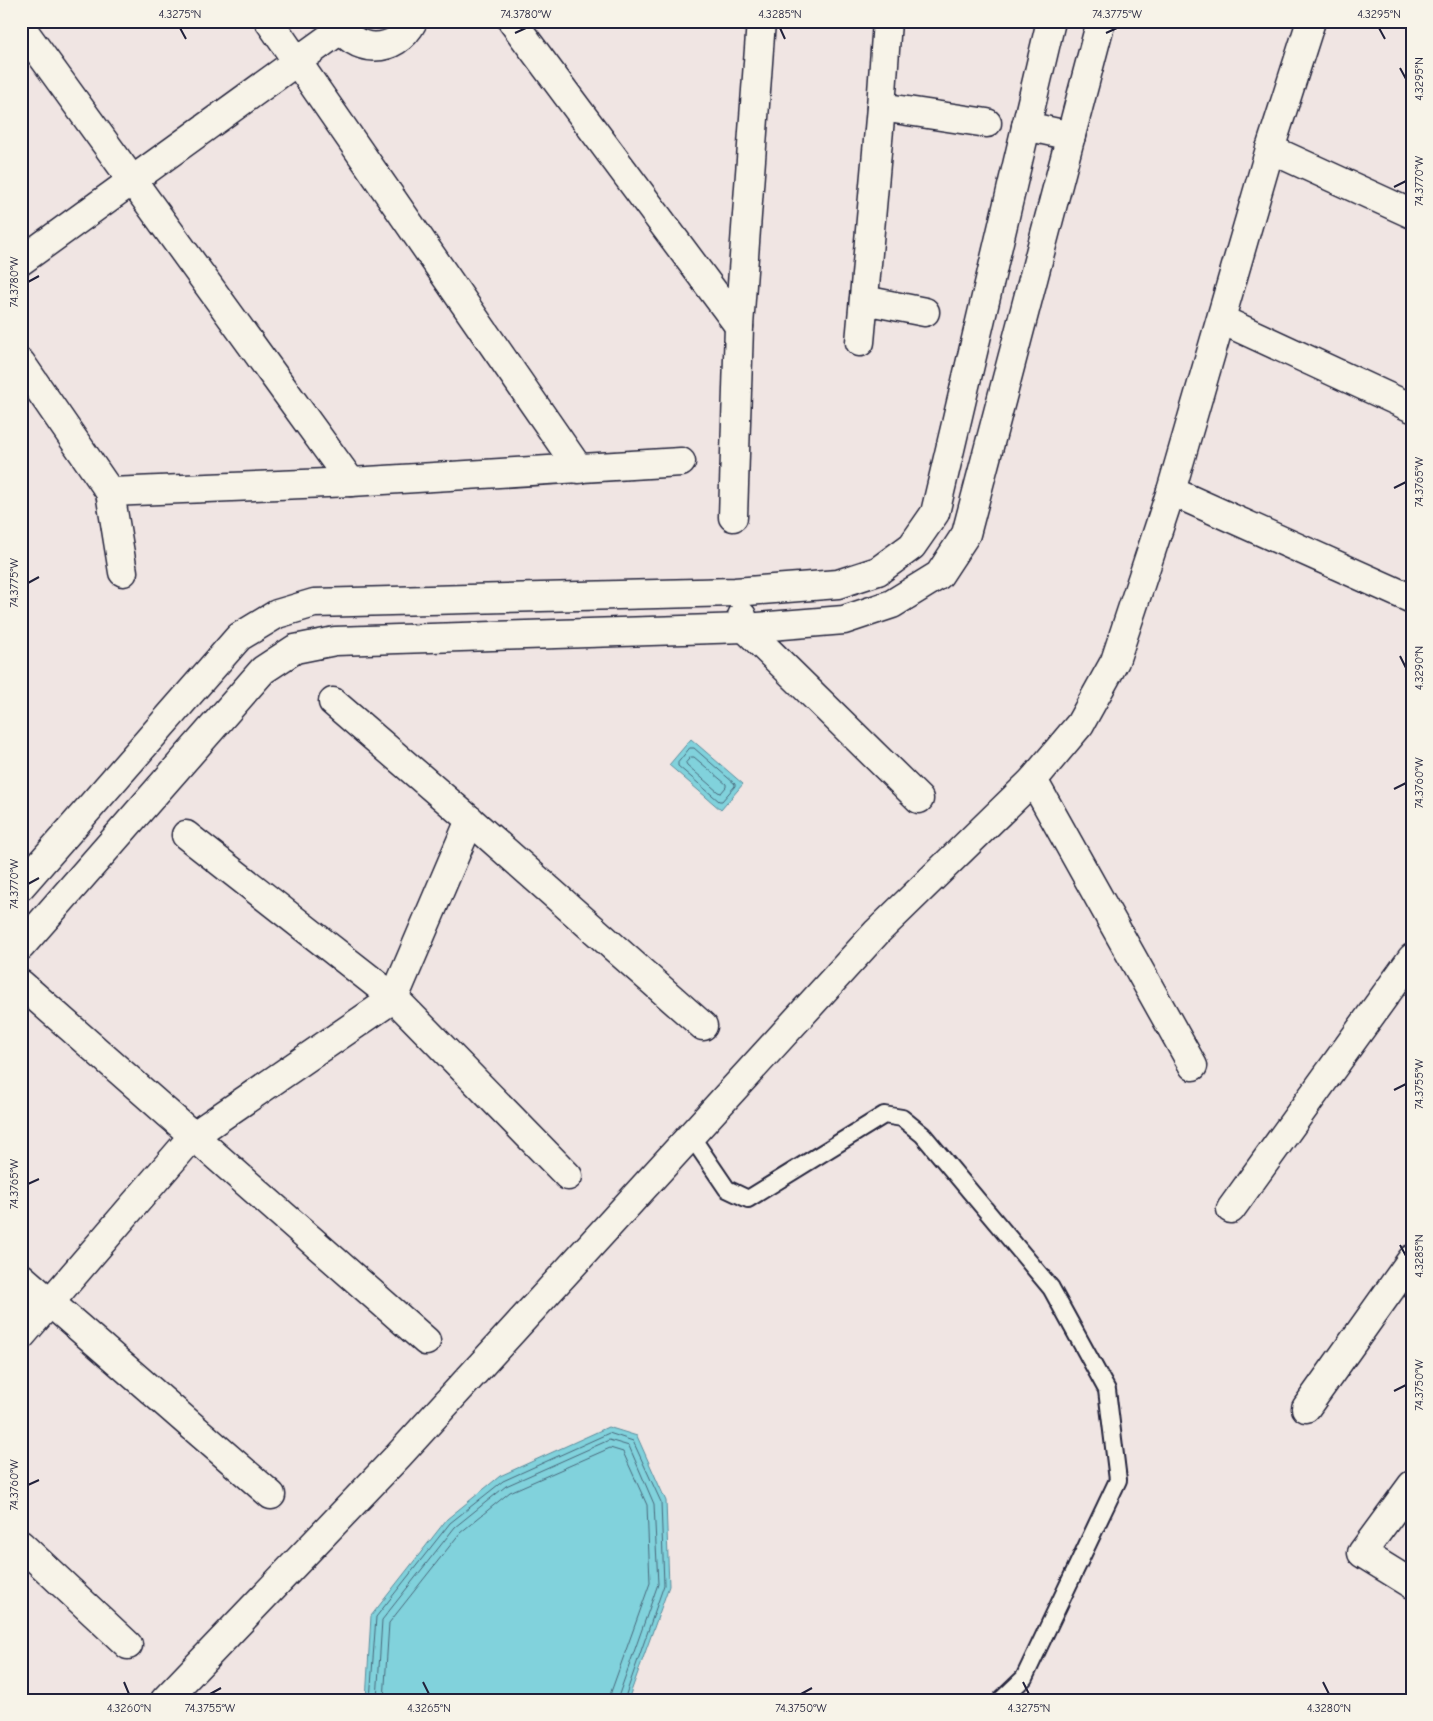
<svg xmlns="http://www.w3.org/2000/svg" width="1433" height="1721" font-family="'Comic Neue',sans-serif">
<rect width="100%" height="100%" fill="#f0e5e3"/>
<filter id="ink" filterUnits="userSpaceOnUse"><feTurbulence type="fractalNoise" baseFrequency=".02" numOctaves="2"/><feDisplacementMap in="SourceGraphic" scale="10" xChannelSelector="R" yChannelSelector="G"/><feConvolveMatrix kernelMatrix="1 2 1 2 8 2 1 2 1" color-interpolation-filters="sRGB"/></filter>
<g filter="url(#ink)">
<!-- water -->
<g fill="#81d2dc" stroke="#5b8c9c">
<path d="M691,739l52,45 -22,26 -52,-45z"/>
<path d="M608,1427l29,9 29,65 3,85 -41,114h-262l5,-84 76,-97 53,-43z"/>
</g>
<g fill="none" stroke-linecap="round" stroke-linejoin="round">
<!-- shore -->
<g stroke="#48687b" stroke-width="1">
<path d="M690,748h4l41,36v2l-13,15h-3l-41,-35v-3z"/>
<path d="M691,757h3l32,27v3l-5,6 -3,-1 -31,-27 -1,-2z"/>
<path d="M370,1700l6,-83 74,-94 53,-42 106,-48 24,8 28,61 3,83 -40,115"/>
<path d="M377,1700l5,-80 73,-93 51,-41 103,-46 20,6 25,58 4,80 -41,116"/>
<path d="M384,1700l5,-77 71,-90 50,-41 100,-44 13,4 24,53 3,78 -39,109 -1,8"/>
</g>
<!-- lane casing -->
<g stroke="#22223b" stroke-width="20">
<path id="lane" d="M691,1136l36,53 21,10 136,-84 18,3 21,17 128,153 56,102 11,90 -94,198 -23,22"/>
</g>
<!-- street casing -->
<g stroke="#22223b" stroke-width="31">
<g id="street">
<path d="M269,21l310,448"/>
<path d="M335,21c19,33 60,35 78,0"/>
<path d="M512,21l227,305"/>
<path d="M21,27l330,455"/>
<path d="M881,107l106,16"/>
<path d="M1026,126l45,10"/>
<path d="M1270,149l142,65"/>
<path d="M21,261l319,-231"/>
<path d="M864,300l61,12"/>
<path d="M1222,320l190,88"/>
<path d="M860,342l21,-235 6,-86"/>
<path d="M21,363l89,129 13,80"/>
<path d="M1171,491l241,108"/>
<path d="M110,492l241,-10 330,-20"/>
<path d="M733,517l6,-191 22,-305"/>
<path d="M742,616l3,12 174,171"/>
<path d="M333,702l137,118 233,206"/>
<path d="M1033,780l160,286"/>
<path d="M186,835l208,163 174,178"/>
<path d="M21,886l218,-249 38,-23 37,-11 421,-11 103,-8 40,-13 34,-25 23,-33 116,-492"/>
<path d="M21,946l242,-276 32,-21 40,-8 410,-13 99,-8 48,-16 47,-29 27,-41 135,-513"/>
<path d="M21,984l405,357"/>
<path d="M1231,1209l181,-251"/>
<path d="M21,1277l250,218"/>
<path d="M21,1336l172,-200 201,-138 76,-178"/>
<path d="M1306,1408l106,-149"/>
<path d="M1412,1485l-50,68 50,31"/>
<path d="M21,1545l107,100"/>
<path d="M165,1700l234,-245 478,-523 156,-152 47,-56 35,-63 56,-170 99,-342 41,-128"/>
</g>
</g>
<!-- lane -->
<use href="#lane" stroke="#f7f3e8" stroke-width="16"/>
<!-- street -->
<use href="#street" stroke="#f7f3e8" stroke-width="28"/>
</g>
</g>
<!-- ticks -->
<path fill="none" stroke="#22223b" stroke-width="2" d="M180,28l6,11M780,28l5,11M1379,28l6,11M515,33l11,-5M1106,33l11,-5M1400,68l6,11M1394,187l12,-6M28,282l11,-6M1394,488l12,-6M28,583l11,-6M1400,656l6,12M1394,789l12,-6M28,884l11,-6M1394,1090l12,-6M28,1184l11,-5M1400,1245l6,11M1394,1391l12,-6M28,1485l11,-5M124,1682l5,12M423,1682l6,12M1023,1682l6,12M1323,1682l6,12M210,1694l11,-6M801,1694l11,-6"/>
<!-- margin -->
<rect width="1433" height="1721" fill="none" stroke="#f7f3e8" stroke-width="55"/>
<rect x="28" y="28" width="1378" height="1666" fill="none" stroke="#22223b" stroke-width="2"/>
<g font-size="12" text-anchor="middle" fill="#22223b">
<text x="180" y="18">4.3275°N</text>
<text x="526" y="18">74.3780°W</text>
<text x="780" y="18">4.3285°N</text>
<text x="1117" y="18">74.3775°W</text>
<text x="1379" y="18">4.3295°N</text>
<text transform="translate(1419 79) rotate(-90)" y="4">4.3295°N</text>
<text transform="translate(1419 181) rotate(-90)" y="4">74.3770°W</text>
<text transform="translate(14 282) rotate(-90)" y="4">74.3780°W</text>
<text transform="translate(1419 482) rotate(-90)" y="4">74.3765°W</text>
<text transform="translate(14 583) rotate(-90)" y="4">74.3775°W</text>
<text transform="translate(1419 668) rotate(-90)" y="4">4.3290°N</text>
<text transform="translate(1419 783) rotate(-90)" y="4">74.3760°W</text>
<text transform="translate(14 884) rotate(-90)" y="4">74.3770°W</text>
<text transform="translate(1419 1084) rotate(-90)" y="4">74.3755°W</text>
<text transform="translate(14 1184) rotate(-90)" y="4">74.3765°W</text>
<text transform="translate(1419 1256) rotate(-90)" y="4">4.3285°N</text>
<text transform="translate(1419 1385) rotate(-90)" y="4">74.3750°W</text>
<text transform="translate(14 1485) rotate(-90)" y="4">74.3760°W</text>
<text x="129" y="1712">4.3260°N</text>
<text x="210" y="1712">74.3755°W</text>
<text x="429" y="1712">4.3265°N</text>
<text x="801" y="1712">74.3750°W</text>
<text x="1029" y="1712">4.3275°N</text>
<text x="1329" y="1712">4.3280°N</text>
</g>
</svg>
